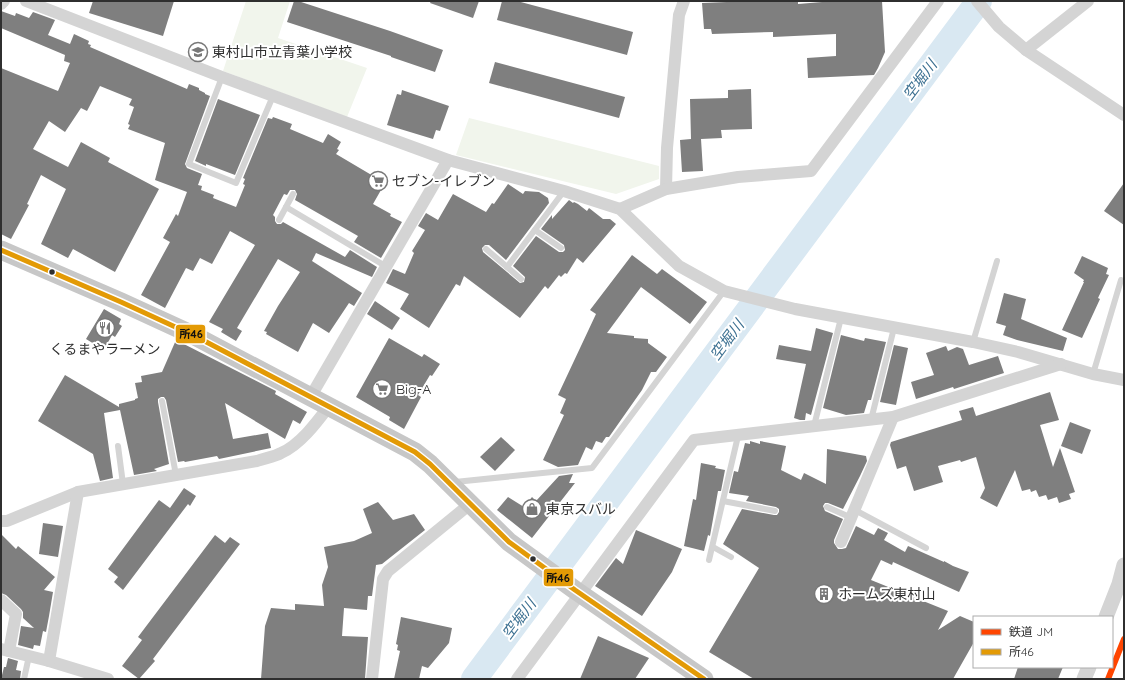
<svg xmlns="http://www.w3.org/2000/svg" width="1125" height="680" font-family="Quicksand,'Noto Sans JP',sans-serif">
<rect width="100%" height="100%" fill="#fff"/>
<!-- green -->
<g fill="#f1f5ec">
<path d="M246,1h44l-12,37 89,30 -20,49 -124,-46z"/>
<path d="M469,118l190,48v13l-43,15 -160,-39z"/>
</g>
<g fill="none" stroke-linecap="round" stroke-linejoin="round">
<!-- river -->
<path stroke="#d9e8f2" stroke-width="26" d="M474,679l505,-678"/>
</g>
<!-- building -->
<g fill="#7f7f7f">
<path d="M93,1h81l-11,35 -74,-23z"/>
<path d="M294,1h4l92,30 53,19 -8,22 -44,-15v-1l-104,-34z"/>
<path d="M431,1h48l-6,17 -43,-15z"/>
<path d="M502,1h15l116,31 -6,23 -130,-35z"/>
<path d="M751,1h47v3l36,-3h48l3,51 -7,16 -4,7 -66,3 -1,-20 29,-2v-22l-63,3v-5l-61,2 -1,-5h-7l-2,-26z"/>
<path d="M1,11l14,5 1,-3 13,5 4,-6 22,8 -7,15 22,9 4,-10 15,7 -1,3 3,1 -1,2 97,42 2,-5 10,4v2l6,3v1l5,2 -25,68 2,4 15,6 -4,11 4,1 -1,4 13,5 -1,3 23,9 9,-22 -2,-1 2,-5 -2,-1 25,-60 4,1 1,-2 19,7 -2,5 33,14 5,-9 13,8 -4,7 2,1 -3,4 49,29 -12,21 18,10 -1,2 12,6 -21,36 -27,-16 4,-6 -63,-36 2,-6 -2,-4h-5l-3,5 -3,-1 -11,21 2,2v4l2,3h4l2,-2 62,35 5,-7 27,17 -5,10 -56,-24 -4,8 50,32 -8,13 -5,-3 -20,30 -16,-10 -15,29 -32,-18 1,-2 -3,-1 14,-25 22,-34 -22,-13 -41,69 5,3 -6,10 -15,-9 2,-3 -14,-7 46,-77 -25,-14 -18,33 -12,-6 -7,13 -7,-3 -21,40 -24,-13 29,-53 -7,-4 13,-24 2,2 9,-24 -32,-12 10,-37 -37,-14 2,-4 -2,-1 6,-17 -5,-2 3,-6 -32,-13 -13,25 -6,-3 -16,24 -16,-11 -16,28 35,18 13,-25 29,16 -2,4 51,27 -44,83 -42,-23 -5,9 -27,-14 25,-55 -25,-14 -14,29 2,1 -18,34 -10,-5v-166l57,23 12,-28 -6,-2 1,-6 -64,-27z"/>
<path d="M495,62l130,35 -6,21 -130,-35z"/>
<path d="M751,89l1,40 -31,1 1,8 -21,1 2,32 -21,1 -2,-32 11,-1 -1,-40 38,-1v-8z"/>
<path d="M402,90l47,16 -9,25 -4,-1 -3,9 -46,-14 10,-31 4,1z"/>
<path d="M218,99l42,16 -25,60 -29,-11v2l-11,-5z"/>
<path d="M1124,183v42l-20,-14z"/>
<path d="M508,184l15,10 2,-3 14,1 9,6 1,5 -43,57 -17,-15h-4l-3,3 1,4 37,31 4,-1 1,-5 -12,-11 23,-30 23,16h4l2,-2 -1,-5 -23,-16 11,-14v4l17,-19 4,3 1,-1 4,2 9,7 2,-3 14,11h7l6,5 -33,39 -6,-5 -10,16 -2,-1 -4,4 -2,-2 -11,14 -3,-3 -25,32 -56,-42 -4,10 -4,-2 -27,44 -29,-19 9,-15 -23,-11 7,-14 12,5 9,-21 -2,-2 13,-21 -7,-4 8,-13 12,7 15,-26 33,18 6,-9 2,1z"/>
<path d="M632,255l25,19 5,-5 45,33 -17,22 -49,-37 -34,46 27,3v2l14,1v4l19,14 -11,15h-5l-9,18 -33,47h-3l-4,6 -6,-2 -4,9 -6,-3 -8,18 -20,2 -15,-7 21,-45 -4,-2 6,-14 -8,-4 38,-81 -6,-4z"/>
<path d="M1082,256l26,12 -2,6 3,1 -11,23 2,1 -18,39 -20,-8 22,-48h-1l1,-2 -10,-7z"/>
<path d="M1004,293l22,6 -5,20 46,19 -4,13 -46,-11 -14,-5 3,-9 -10,-3z"/>
<path d="M375,301l25,17 -8,12 -25,-16z"/>
<path d="M104,309l17,10 -2,5 3,2 -7,11 -3,-2 -8,15 -18,-11z"/>
<path d="M816,328l17,5 -22,82 -5,-2 -1,7h-5l-6,-2 12,-54 -30,-5 3,-14 32,6z"/>
<path d="M841,335l23,6 1,-3 21,4 -15,58h-3l-4,13 -18,2 -23,-7z"/>
<path d="M389,338l33,19 2,-3 16,10 -8,12 -2,-1 -12,20 3,2 -17,32 -15,-9 1,-3 -34,-20z"/>
<path d="M176,340l100,51 -1,3 32,18 -7,12 -7,-4 -8,19 -60,-36 8,36 35,-6 3,15 -52,11 -2,-3 -32,6 -1,-1 -6,1 -12,-62 -2,-3h-3l-3,2v3l11,62 -15,5 3,2 -23,4 -14,-65 -16,3 9,65 -13,3 -7,-27 -55,-33 27,-46 54,32v-3l16,-4v-1l3,-1 -3,-15 7,-1 -1,-6 21,-4z"/>
<path d="M894,345l14,3 -12,57 -16,-3z"/>
<path d="M946,346l2,5 9,-4 6,2 6,16 29,-9 6,17 -50,16 -1,-2 -37,12 -5,-17 23,-7 -8,-22z"/>
<path d="M1050,392l9,28 -19,5 13,42 7,-19 15,44 -6,2 2,5 -12,4 -2,-6 -9,3 -2,-5 -7,2 -3,-7 -5,2 -1,-3 -8,2 -7,-21 -18,37 -17,-9 5,-10 -9,-31 -15,5 -1,-2 -22,6 5,16 -29,9 -8,-25 -9,3 -7,-24 1,-3 71,-22 -3,-9 14,-4 3,9z"/>
<path d="M1070,422l21,8 -9,24 -21,-8z"/>
<path d="M501,437l14,13 -20,21 -15,-14z"/>
<path d="M750,441l10,3v-3l26,5 -5,24 20,10 3,-7 22,11 1,-35 39,7 1,5 -7,15 -17,33 -15,-6h-3l-2,3 2,5 18,8 -9,21v3l4,6h4l4,-1 10,-22 18,9 4,-7 10,5 -4,7 21,12 3,-6 36,16v-1l9,5 16,6 -10,20 -66,-30 -1,3 -11,-5 -10,20 77,31 -10,19 22,-14 14,6v20l-21,37h-199l-45,-27 50,-84 -36,-24 19,-35 32,6h3l2,-3v-3l-3,-2 -30,-6 3,-5 -20,-3 5,-22 4,1 7,-29 5,1z"/>
<path d="M701,463l15,3 -1,2 10,2 -4,21h-3l-8,45 -2,-1 -4,16 -20,-5 9,-47 3,1z"/>
<path d="M573,474l-4,9h6l-43,55 -35,-28 11,-13 16,10 8,-10 4,4 23,-25z"/>
<path d="M184,488l12,8 -6,10 -2,-2 -65,86 -9,-8 4,-5 -10,-8 51,-69 11,8z"/>
<path d="M378,502l15,18 21,-6 11,16 -43,34 -6,1 -4,31h-4l-1,14 -23,-2 -2,28 26,1 -3,42h-104l4,-53 6,-18 24,2v-6l29,2 -2,-21 6,-18 -4,-20 30,-6 18,-8 -9,-24z"/>
<path d="M43,523l20,3 -5,31 -19,-3z"/>
<path d="M636,530l46,19 -10,23 -30,44 -47,-30 21,-28 7,6z"/>
<path d="M1,534l15,15 2,-3 37,31 -11,13 9,2 -4,24 -3,16 -3,-1 -3,15 -6,-1 -1,4 -15,-4 3,-19 13,2 -11,-10v-6l-2,-3 -15,-14 -5,-2z"/>
<path d="M215,535l10,8 5,-6 10,7 -87,115 2,2 -16,18 -17,-13 20,-26 -4,-3z"/>
<path d="M401,617l51,11 -3,15 -21,25 -6,-2 -3,13h-25l6,-28 -3,-1 1,-5 -2,-1z"/>
<path d="M598,636l51,22 -14,21h-55z"/>
<path d="M8,658l10,3 -2,9 5,1 -1,8h-19l3,-12h2z"/>
<path d="M1018,667h45l-5,12h-44z"/>
</g>
<g fill="none" stroke-linecap="round" stroke-linejoin="round">
<!-- service -->
<g stroke="#d4d4d4" stroke-width="6">
<path d="M222,77l-33,87 47,19 37,-87"/>
<path d="M286,207l101,60"/>
<path d="M279,220l14,-26"/>
<path d="M535,230l26,18"/>
<path d="M486,249l35,30"/>
<path d="M507,267l57,-76"/>
<path d="M973,342l24,-81"/>
<path d="M1093,374l28,-94 3,1"/>
<path d="M162,401l14,74"/>
<path d="M871,420l23,-92"/>
<path d="M814,426l27,-108"/>
<path d="M118,446l5,38"/>
<path d="M455,482l137,-14 132,-177"/>
<path d="M723,501l52,10"/>
<path d="M827,507l25,11"/>
<path d="M855,510l71,38"/>
<path d="M713,547l18,10"/>
<path d="M709,560l29,-124"/>
<path d="M24,679l5,-23"/>
</g>
<!-- minor -->
<g stroke="#d4d4d4" stroke-width="12">
<path d="M26,1l196,76 226,83 116,31 56,18 59,57 45,25 71,18 178,33 45,10 75,22 31,6"/>
<path d="M977,1l22,26 27,23 98,65"/>
<path d="M1,4l3,-3"/>
<path d="M1026,50l62,-49"/>
<path d="M666,189l1,-41 12,-133 5,-14"/>
<path d="M620,209l46,-20 72,-12 73,-6 127,-170"/>
<path d="M311,396l137,-236"/>
<path d="M1,521h6l71,-29 179,-31c8,-3 17,-4 24,-8 19,-8 36,-31 48,-47"/>
<path d="M841,542l52,-125"/>
<path d="M1,600l15,14 -7,37"/>
<path d="M1,649l48,12 59,18"/>
<path d="M49,661l29,-169"/>
<path d="M372,679l11,-100 5,-8 82,-67"/>
<path d="M517,679l177,-239 199,-23 168,-53"/>
</g>
<!-- tertiary -->
<g stroke="#d4d4d4" stroke-width="15">
<path d="M1106,617l13,-33 5,-19"/>
<path d="M1084,679l5,-12"/>
</g>
<!-- primary -->
<path stroke="#c7c7c7" stroke-width="19" d="M1,250l120,52 74,34 220,116 15,12 79,78 66,48 129,89"/>
<!-- bus-1 casing -->
<g stroke="#fff" stroke-width="8">
<path id="bus-1" d="M1,250l120,52 74,34 220,116 15,12 79,78 66,48 129,89"/>
</g>
<!-- bus-1 -->
<use href="#bus-1" stroke="#e39a05" stroke-width="5"/>
<!-- rail-1 casing -->
<g stroke="#fff" stroke-width="9">
<path id="rail-1" d="M1108,679l16,-40"/>
</g>
<!-- rail-1 -->
<use href="#rail-1" stroke="#ff4500" stroke-width="6"/>
</g>
<!-- icons -->
<defs>
<g id="school-ring" transform="scale(1)"><circle r="9.5" fill="#fff" stroke="#787878" stroke-width="1.5"/><path d="M0-5L7-2L0 1L-7-2ZM-4 1L0 2.5L4 1V4Q0 6-4 4Z" fill="#787878"/></g>
<g id="supermarket-ring" transform="scale(1)"><circle r="9.5" fill="#fff" stroke="#787878" stroke-width="1.5"/><path d="M-6-5.5h2.5l.6 2H6L4.5 2H-2.5L-4.4-4H-6ZM-1.5 3.2a1.3 1.3 0 1 0 .1 0ZM3 3.2a1.3 1.3 0 1 0 .1 0Z" fill="#787878"/></g>
<g id="restaurant-ring" transform="scale(1)"><circle r="9.5" fill="#fff" stroke="#787878" stroke-width="1.5"/><path d="M-5-6h1v4h1v-4h1v4h1v-4h1v5L-1.5 .5V6h-2V.5L-5-1ZM5-6V6H3V1.5H1.5Q1.5-4 5-6Z" fill="#787878"/></g>
<g id="shop-ring" transform="scale(1)"><circle r="9.5" fill="#fff" stroke="#787878" stroke-width="1.5"/><path d="M-5-2.5h2.3a2.7 3.5 0 0 1 5.4 0H5L5.5 6h-11ZM-1.5-2.5h3a1.5 2.3 0 0 0-3 0Z" fill="#787878"/></g>
<g id="building-ring" transform="scale(1)"><circle r="9.5" fill="#fff" stroke="#787878" stroke-width="1.5"/><path d="M-4-6H4V6H1V3H-1V6H-4ZM-2.5-4.3h1.7v1.8h-1.7ZM.8-4.3h1.7v1.8H.8ZM-2.5-1h1.7V.8h-1.7ZM.8-1h1.7V.8H.8Z" fill="#787878"/></g>
</defs>
<g fill-rule="evenodd">
<use href="#school-ring" x="198" y="52"/>
<use href="#supermarket-ring" x="378" y="181"/>
<use href="#restaurant-ring" x="105" y="328"/>
<use href="#supermarket-ring" x="382" y="389"/>
<use href="#shop-ring" x="532" y="509"/>
<use href="#building-ring" x="824" y="594"/>
</g>
<!-- markers -->
<g fill="#2f2f2f" stroke="#fff" stroke-width="1.5">
<circle cx="52" cy="272" r="3.5"/>
<circle cx="533" cy="559" r="3.5"/>
</g>
<g text-anchor="middle" stroke-width="4" stroke-linejoin="round" paint-order="stroke">
<!-- poi labels -->
<g font-size="14" fill="#2f2f2f" stroke="#fff" text-anchor="start">
<text x="212" y="57">東村山市立青葉小学校</text>
<text x="392" y="186">セブン-イレブン</text>
<text x="105" y="354" text-anchor="middle">くるまやラーメン</text>
<text x="396" y="394">Big-A</text>
<text x="546" y="514">東京スバル</text>
<text x="838" y="599">ホームズ東村山</text>
</g>
<!-- water labels -->
<g font-size="15" font-style="italic" fill="#3d7192" stroke="#fff">
<text transform="translate(920 80) rotate(-53)" y="5">空堀川</text>
<text transform="translate(727 340) rotate(-53)" y="5">空堀川</text>
<text transform="translate(519 619) rotate(-53)" y="5">空堀川</text>
</g>
</g>
<g stroke="#fff" stroke-width="1.5">
<rect x="175" y="324" width="31" height="20" rx="4" fill="#e39a05"/>
<rect x="543" y="568" width="31" height="19" rx="4" fill="#e39a05"/>
</g>
<g font-size="11" text-anchor="middle" font-weight="bold" fill="#111">
<text x="191" y="338">所46</text>
<text x="558" y="582">所46</text>
</g>
<!-- border -->
<rect width="1125" height="680" fill="none" stroke="#2f2f2f" stroke-width="4"/>
<!-- legend -->
<rect x="973" y="616" width="140" height="52" fill="#ffffff" stroke="#acacac"/>
<rect x="981" y="629" width="20" height="6" fill="#ff4500" stroke="#acacac"/>
<text x="1009" y="636" font-size="12" fill="#2f2f2f">鉄道 JM</text>
<rect x="981" y="649" width="20" height="6" fill="#e39a05" stroke="#acacac"/>
<text x="1009" y="656" font-size="12" fill="#2f2f2f">所46</text>
</svg>
